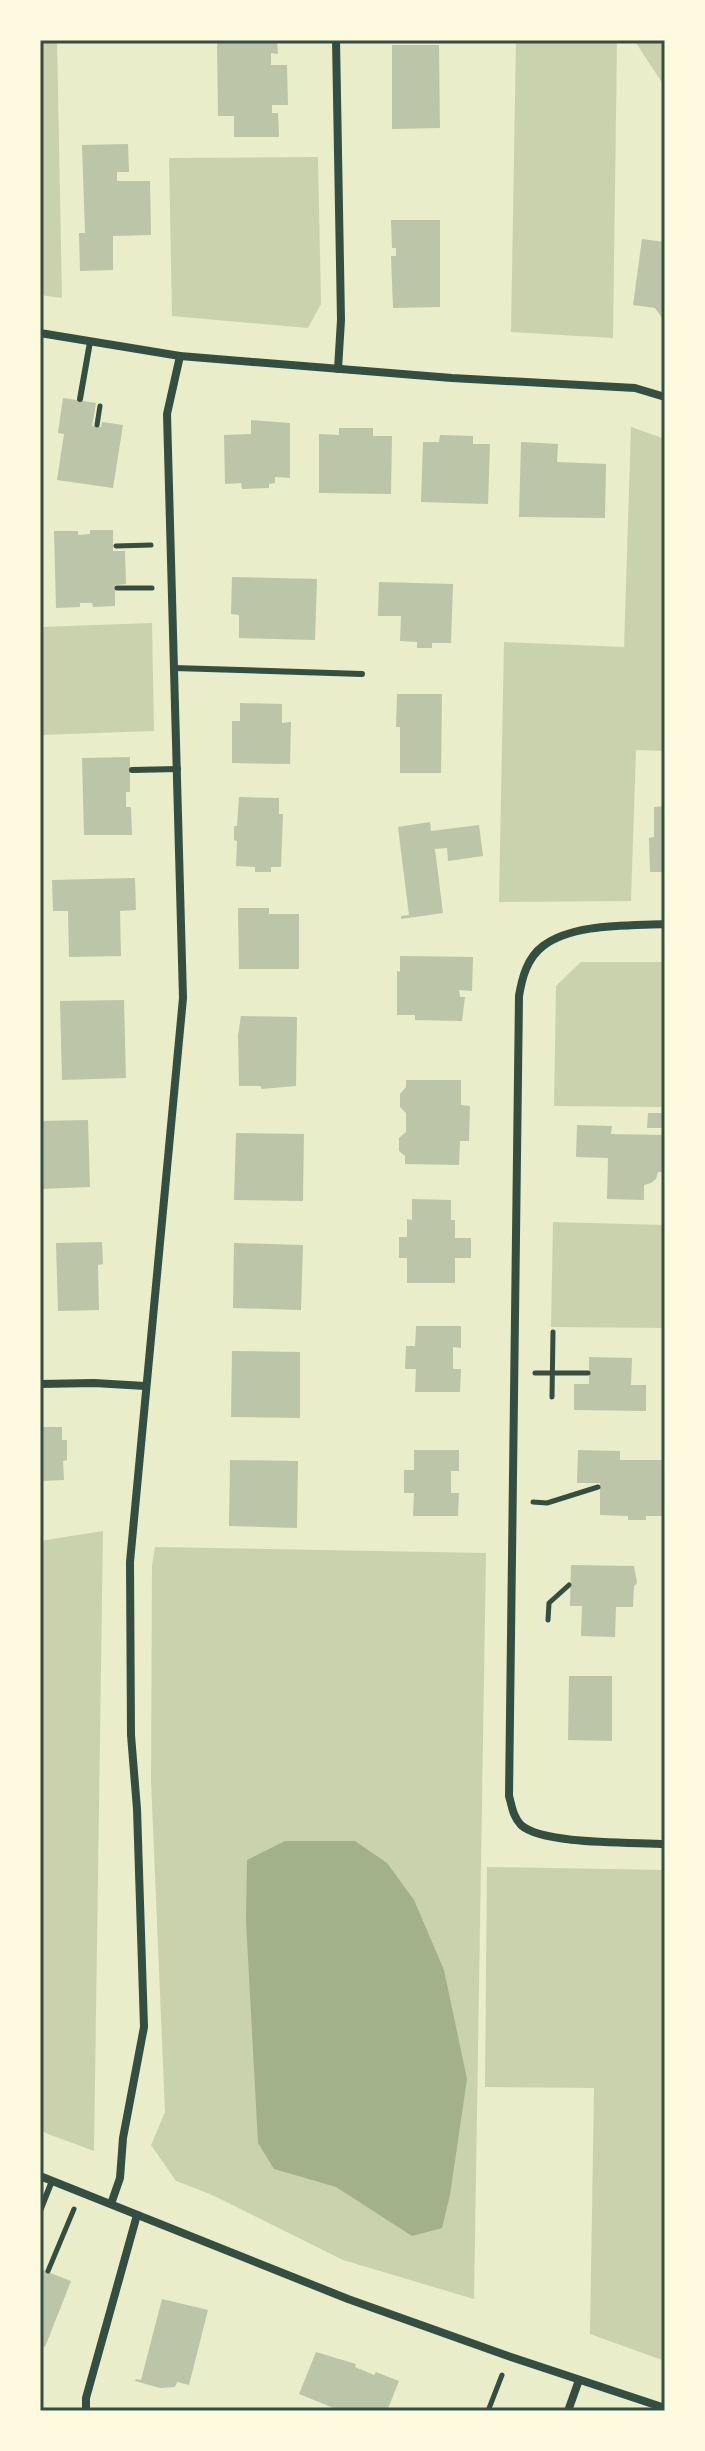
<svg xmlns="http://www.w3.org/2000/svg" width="705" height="2451" font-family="'Noto Sans',sans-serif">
<rect width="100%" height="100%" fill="#e9edc9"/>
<!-- green -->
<g fill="#cad2ad">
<path d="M40,40h17l5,258 -22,-3z"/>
<path d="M516,40h101l-4,298 -102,-6z"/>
<path d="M634,40h31v47z"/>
<path d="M318,157l3,147 -13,24 -136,-12 -3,-158z"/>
<path d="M631,427l34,12v312l-29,-1 -5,151 -132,1 5,-260 120,5z"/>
<path d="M152,623l2,108 -114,4v-108z"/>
<path d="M581,962h84v145l-111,-1 2,-120z"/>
<path d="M553,1222l112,3v103l-114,-1z"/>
<path d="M103,1531l-9,620 -54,-20v-590z"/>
<path d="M155,1547l331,6 -12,746 -131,-39 -133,-66 -34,-13 -25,-36 14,-33 -14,-332 1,-215z"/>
<path d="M487,1867l178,3v491l-75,-27 4,-246 -109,-1z"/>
</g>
<!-- water -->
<path fill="#a3b18a" d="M285,1841h70l32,22 27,37 30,70 23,109 -17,116 -8,33 -30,8 -76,-49 -62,-18 -16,-26 -12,-222 1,-61z"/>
<!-- building -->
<g fill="#bcc5a7">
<path d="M217,40h60l1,14 -7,-1v12h16l1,40h-16v8h6l1,24h-45v-21h-16z"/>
<path d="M392,45h47l1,83 -48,1z"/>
<path d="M128,144l1,28h-12v9h33l1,54 -38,1v34l-33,1 -1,-38h6l-3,-88z"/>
<path d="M391,220h49v87l-47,1 -2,-52h5v-8h-4z"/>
<path d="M642,239l23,3 -3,28h3v52l-10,-14 -22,-3z"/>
<path d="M63,398l33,5 -4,23 9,1 1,-5 21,3 -10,63 -56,-8 7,-46 -6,-1z"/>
<path d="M251,420l39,3v55l-15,-1v6l-6,1v4l-27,1 -1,-6 -16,1 -1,-49 27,-1z"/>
<path d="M339,428h34v8h19l-1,58 -72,-1v-59l20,1z"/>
<path d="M440,435l33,1v8h17l-2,60 -67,-2 2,-60h16z"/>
<path d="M521,442l37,2 -1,18 49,2 -1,54 -86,-1z"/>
<path d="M90,530h23v21h12l1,33 -11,1v21l-22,1 -1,-4h-12v4l-24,1 -2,-77h24v4l12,-1z"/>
<path d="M232,577l85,2 -2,61 -76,-2v-23l-8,-1z"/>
<path d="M379,582l74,2 -2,59h-19v5h-15v-6l-17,-1 1,-25h-23z"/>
<path d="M397,694h45l-1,79h-41v-46h-4z"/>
<path d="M240,703l42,1v19l9,-1 -1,42 -58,-1v-42h8z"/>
<path d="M130,757v35h-4v15h5l1,28h-48l-2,-77z"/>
<path d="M239,797l40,1v16h4l-2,53h-10v5h-16v-5l-19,-1 1,-25 -3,-1v-14h3z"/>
<path d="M665,806v66h-15l-1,-34 5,-1v-30z"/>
<path d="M430,822l1,9 48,-6 4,31 -35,5 -1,-13 -12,1 8,64 -42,6v-3l8,-1 -11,-88z"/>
<path d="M135,878l1,32 -16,1 1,45 -52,1 -1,-46h-15l-1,-31z"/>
<path d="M238,908h31v6h30v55h-60z"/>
<path d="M400,956l73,1 -1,34 -13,-1 1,7h5l-3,24 -47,-1v-5h-18v-44l3,1z"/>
<path d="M124,1000l2,78 -64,2 -2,-79z"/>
<path d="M241,1016l56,1 -1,69 -35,3v-3h-22l-1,-51z"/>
<path d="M406,1080h55v25l9,1 -1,35h-9l-1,24 -54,-1v-8l-6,-5v-13l7,-6v-19l-6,-6v-13l6,-7z"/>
<path d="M648,1113h17v15h-18z"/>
<path d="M88,1120l2,67 -50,2v-68z"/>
<path d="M577,1125l35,1 -1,8 54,1v37h-7l-2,7 -5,4 -7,2v15l-37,-1 1,-41 -32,-1z"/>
<path d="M236,1133l68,1 -1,67 -69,-1z"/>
<path d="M412,1199l39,1v20h4v18h16v20h-16v25h-48v-25h-8v-21h8v-18l5,1z"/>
<path d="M102,1242l1,22 -5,1 1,45 -41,1 -2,-68z"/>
<path d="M234,1243l69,2 -2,65 -68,-2z"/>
<path d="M416,1326h45v22l-8,-1v22h8l-1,23h-45l1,-23h-11l1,-23h9z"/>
<path d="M232,1351l68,1v66l-69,-1z"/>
<path d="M589,1357l43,1 -1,27h15v26l-72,-1v-26h15z"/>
<path d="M40,1427h22v13h5v20l-4,1 1,19 -24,1z"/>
<path d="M414,1450h45v21h-8v22h8l-1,23h-45l1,-23h-10v-23h10z"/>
<path d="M578,1450l42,1v9h45v56h-19v4h-18v-4l-28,-1v-32h-23z"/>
<path d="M230,1460l68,1 -1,67 -68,-2z"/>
<path d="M571,1565l63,1 3,17 -3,3 -1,21h-17l-1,30 -34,-1 1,-30h-12z"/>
<path d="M569,1676h43v65l-44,-1z"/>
<path d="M40,2269l31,12 -26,66 -5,-2z"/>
<path d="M162,2299l46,11 -19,75 -12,-3 -2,5 -15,1 -25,-7 1,-2 5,1z"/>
<path d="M316,2352l40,12 -1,3 19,8 2,-3 23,9 -12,30h-46l-42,-17z"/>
</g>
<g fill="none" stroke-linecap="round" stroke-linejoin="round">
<!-- path -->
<g stroke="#344e41" stroke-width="5">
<path d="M97,425l3,-19"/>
<path d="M116,546l35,-1"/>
<path d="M117,588h35"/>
<path d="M535,1373h53"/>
<path d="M552,1397l1,-65"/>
<path d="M533,1502l14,1 51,-16"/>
<path d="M548,1620l1,-17 20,-18"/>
<path d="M48,2271l26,-62"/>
<path d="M488,2411l14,-36"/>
</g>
<!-- service -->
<g stroke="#344e41" stroke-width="6">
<path d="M80,399l10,-57"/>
<path d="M174,668l188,6"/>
<path d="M132,770l46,-1"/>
<path d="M40,2211l12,-30"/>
</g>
<!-- minor -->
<g stroke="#344e41" stroke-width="8">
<path d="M336,40l5,280 -3,49"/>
<path d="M40,333l140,23 272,22 183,10 30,9"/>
<path d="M665,924c-36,2 -92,-1 -122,22 -16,12 -21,32 -24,50l-10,800c3,10 4,21 12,29 22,20 112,17 144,19"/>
<path d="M40,1384l54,-1 51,3"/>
<path d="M40,2176l308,123 160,57 157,52"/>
<path d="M111,2204l9,-26 3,-40 21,-111 -7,-218 -6,-74 -1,-173 53,-564 -16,-584 13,-58"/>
<path d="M86,2411v-13l51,-183"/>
<path d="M568,2411l11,-31"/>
</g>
</g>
<!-- border -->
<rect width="705" height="2451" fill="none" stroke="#fefae0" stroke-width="84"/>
<rect x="42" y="42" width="621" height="2367" fill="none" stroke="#344e41" stroke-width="3"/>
</svg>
